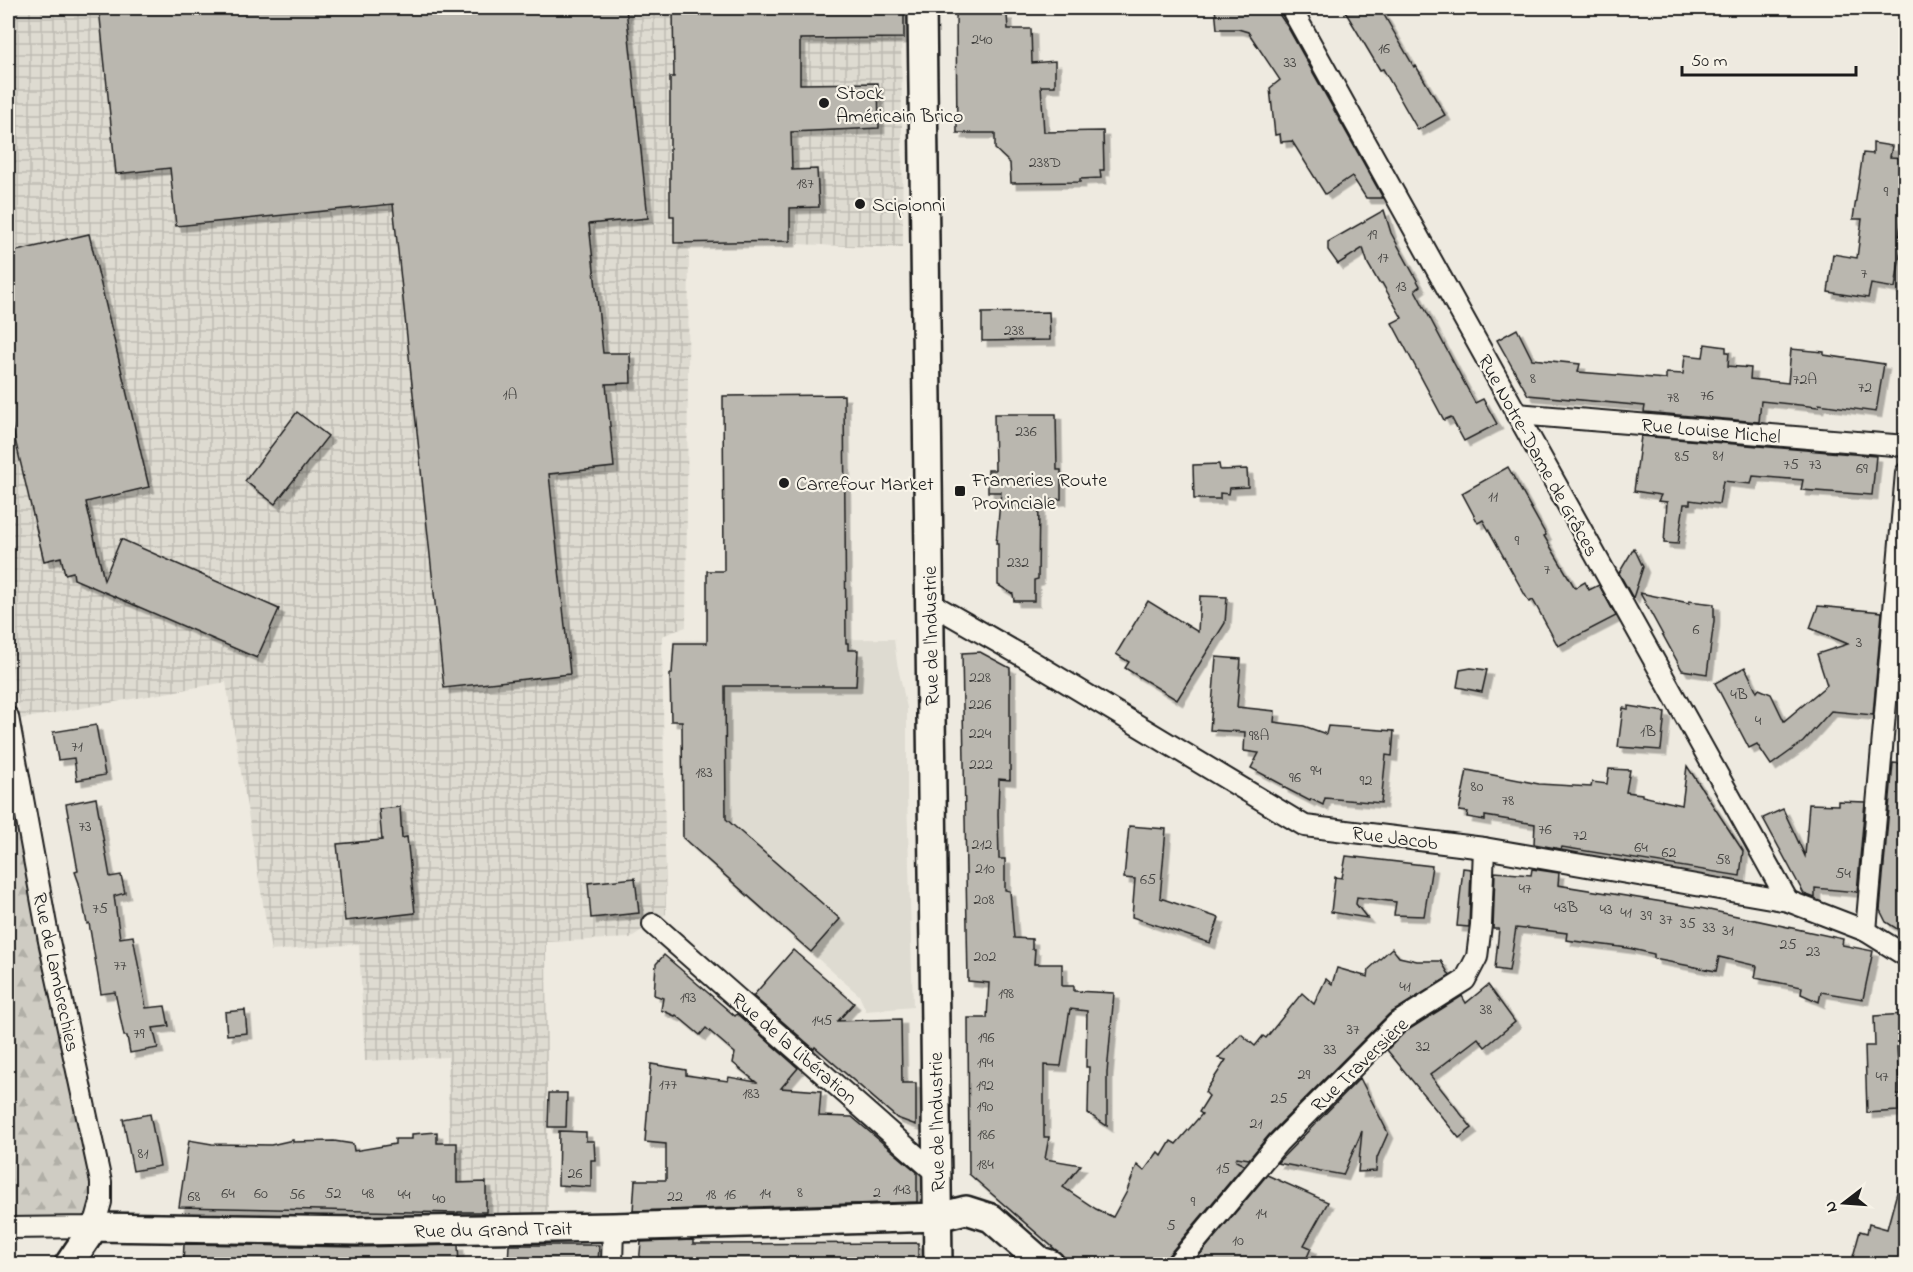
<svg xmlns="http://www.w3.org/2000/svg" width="1913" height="1272" font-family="'Indie Flower',sans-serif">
<defs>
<pattern id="industrial-grid" width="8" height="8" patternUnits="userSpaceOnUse" patternTransform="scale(1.5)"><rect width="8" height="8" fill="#dedbd1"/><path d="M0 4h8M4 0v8" fill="none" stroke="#bebbb3"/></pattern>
<pattern id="forest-firs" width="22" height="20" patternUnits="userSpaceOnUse" patternTransform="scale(1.5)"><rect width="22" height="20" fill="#cfccc3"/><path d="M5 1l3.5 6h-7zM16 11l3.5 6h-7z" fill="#b1afa7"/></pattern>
<filter id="shadow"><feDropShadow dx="5.5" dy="5.5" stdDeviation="0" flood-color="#0004"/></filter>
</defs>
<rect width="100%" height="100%" fill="#eeeae0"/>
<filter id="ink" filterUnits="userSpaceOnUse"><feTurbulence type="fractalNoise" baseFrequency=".0167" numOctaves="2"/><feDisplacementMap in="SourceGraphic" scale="12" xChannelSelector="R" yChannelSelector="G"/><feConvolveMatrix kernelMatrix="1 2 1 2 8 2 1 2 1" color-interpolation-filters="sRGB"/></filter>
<g filter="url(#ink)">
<!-- built -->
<path fill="#dedbd1" d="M894,639l3,24 10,45v87l6,212 -47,4 -7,-16 -178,-157v-117h-8v-81z"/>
<!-- industrial -->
<path fill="url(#industrial-grid)" d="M8,8h893l2,240 -165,-6 -66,1 17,5 -3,379 -24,9 4,278 -36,24 -84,4 2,274 -98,3 -2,-162 -83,4 -6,-117 -88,7 -45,-269 -205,37 -13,-71v-452l4,-5 -4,-9z"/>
<!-- forest -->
<path fill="url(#forest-firs)" stroke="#767470" stroke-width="1.5" d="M8,708l93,474 -7,45 -86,1z"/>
<!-- building -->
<g fill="#bab7af" stroke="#1c1c1c" stroke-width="1.5" filter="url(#shadow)">
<path d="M99,8h527l22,210 -59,6 14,129h27l1,30 -25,1 8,83 -65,7 21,200 -126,14 -51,-484 -217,22 -6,-58 -54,6z"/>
<path d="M673,8h231v30l-104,1v45l78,-1 1,45 -88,4 1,38 25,-1 2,38 -29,1v33l-116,2v-27h-4v-139h4z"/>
<path d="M956,8h41v6l10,1 1,14h23l1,34 23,-2v25h-14l3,46 59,-1 1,39h-4l1,8 -21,1v3l-69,1 -1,-20 -15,-14v-16h-38z"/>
<path d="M1215,8h60l12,18 96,172h-17l-14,-22 -27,18 -33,-53 -11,1 -1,-8 -5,1 -5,-47 10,-8 -32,-48 -10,-3h-21z"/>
<path d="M1343,8h37l34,59 2,-1 29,49 -27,15 -35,-61 -3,1z"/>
<path d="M1873,143l19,3 -2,11 15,1v43l-6,35h4l-8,52 -24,-4 -3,14 -40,-6 5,-38 24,4 5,-39h-9l10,-66 10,1z"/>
<path d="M1384,210l7,23 29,53 -5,4 60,113 8,-4 14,25 -33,17 -13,-24 -7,3 -52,-97 10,-5 -20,-35h-3l-11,-19 -5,-16 -25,16 -10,-14v-8z"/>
<path d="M89,234l60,253 -63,15 18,78 17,-41 158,70 -22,49 -183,-79 -1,-7 -8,2 -4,-17 -17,4 -36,-151v-157z"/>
<path d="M1049,312l1,28 -68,1v-28z"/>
<path d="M1517,329l15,30 48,5 -2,8 88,7v-6l17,1 2,-19 18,2 2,-13 21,3v5h3l-1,14 23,2 -1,11 38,4 3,-34 33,3v3l60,9 -8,48 -57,-8 -1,3 -57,-6 -2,21 -115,-10 1,-6 -117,-11 -31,-55z"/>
<path d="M844,395l2,248h2v7h10l-2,36h-131l1,133 114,100 -29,33 -128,-114 -1,-117h-11l-1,-47h2l2,-31h33v-72h17l-1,-175z"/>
<path d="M297,412l31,24 -53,68 -30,-23z"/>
<path d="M994,414h62l1,56h4v29l-22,2 -1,78 -4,1v21h-20l-1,-7 -15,-9v-41h-2l5,-52h-13v-22h7z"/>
<path d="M1641,436l235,20 -4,39 -71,-5 2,-10 -50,-4 -2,8 -28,-3 -4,23 -29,-4v4h-6l-6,40 -14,-1 3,-41 -9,-1 3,-6 -27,-4z"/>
<path d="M1219,464l1,6 27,-1 1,18 -18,1 -1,6 -9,-1v6h-26l-1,-34z"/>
<path d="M1508,467l38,68 -2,1 31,52 10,-6 4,8 10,-5 17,31 -58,30 -25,-46 -4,2 -46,-82 -5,3 -16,-30z"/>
<path d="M1634,548l9,19 -10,31 -14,-25z"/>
<path d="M1640,593l49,10v-2l25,3v17l-7,53 -25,-4z"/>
<path d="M1200,596l27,1 -2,26 -48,77 -52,-32 4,-6 -13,-8 32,-53 50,31z"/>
<path d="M1818,606l64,6 -9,103 -42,-4 -28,31 -32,23 -14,-21 -8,4 -34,-65 30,-16 12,25 2,-3 12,5 13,27 43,-36 -10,-31 31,-10 -38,-16z"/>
<path d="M1905,617v77h-6z"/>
<path d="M980,652l30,16v112l-11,-1 -1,35 1,45h6v31l5,1 4,47 18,1v10h3l-1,15h28v22h12v5l40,2 -7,80v53l-19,-13 1,-46h-3l1,-56 -17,-2 -9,57 -17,-1v72h5l-4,22 36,6 -18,22 33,22 17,8 13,-24 11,-28 7,6 14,-19 4,4 9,-15 5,3 26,-30 -3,-2 10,-16 -4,-4 21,-32 -8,-2 23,-24 14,12 8,-10 3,2 36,-45 12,11 12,-25 6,5 5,-16 31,9 1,-8 23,-21 7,9 18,4h24l9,15 -61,38 -120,121 -20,24 -12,-2 -1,4 8,4 -76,91 -3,8h-93l-103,-90 -1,-156h19l2,-35 -21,-2 -6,-328z"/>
<path d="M1216,657l25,2 -4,48 38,4 -1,11 30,4 22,8 2,-8 66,5 -2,25 -6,-1 -5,48 -56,-5 -2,7 -12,-6 -1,2 -27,-14v-2l-32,-17 8,-15 -15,-2 1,-19 -35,-2z"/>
<path d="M1471,668l16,2 -5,22 -25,-5 3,-17z"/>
<path d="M1628,706l37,6 -4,38 -43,-3 5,-39 5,1z"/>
<path d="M96,725l9,50 -28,5 -3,-22 -16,2 -5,-28z"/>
<path d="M1893,763l12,1v170l-19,-12 -6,-12z"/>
<path d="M1687,766l56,85 -3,25 -178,-29 -1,2 -27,-5 1,-20 -50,-8v4l-18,-3 1,-5 -9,-1 8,-41 72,14 52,3 1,-5 15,2 2,-15 21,1 -4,22 16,2v2l40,9z"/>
<path d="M96,798l14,79 11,-2 4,18 -11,3 6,42 13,-2 13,72 19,-2 4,20 -16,2 5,20 -28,5 -3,-17h-3l-9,-44 -14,2 -12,-71 -2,1 -8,-41 -4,-11 3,-1 -12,-67z"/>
<path d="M1838,801l27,1 -8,90 -42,-4v10l-11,-4 -41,-76 20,-9 22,47 4,-52 29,1z"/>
<path d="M400,807l2,31 5,-1 8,76 -70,8 -8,-77 45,-4 -3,-31z"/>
<path d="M1129,826l37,3 -6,69 59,20 -9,25 -78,-26 3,-38 -11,-1z"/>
<path d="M1346,856l86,10 -8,50 -30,-1 2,-13 -39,-5 -1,7 11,14 -36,-6 4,-35 7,1z"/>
<path d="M1463,868l8,1 -2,58 -12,-1z"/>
<path d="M1532,869l27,4 -1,12 142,23 143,31 -1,6 31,6 -10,48 -42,-7 -2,10 -18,-8 1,-7 -47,-9 2,-12 -38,-9 -3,14 -62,-12v-5l-26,-6 -62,-8 1,-7 -41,-5 -1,1 -9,-1 -7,43 -14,-2 4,-40h-6l2,-57 36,3z"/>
<path d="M635,878l4,35 -48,5 -3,-35z"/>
<path d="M793,950l61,53 -16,18 63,-2 1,64h14v42l-19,-7 -82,-71 -1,2 -61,-53z"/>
<path d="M664,955l71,61 2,-2 61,54 -17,20 40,3 -2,25 33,1 65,55v30l-284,9 2,-31h31v-36l-21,-2 6,-78 35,6v5l42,6 1,-4 27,5 -23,-19 2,-10 -29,-25 -6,7 -24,-20 -1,1 -14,-6 2,-12 -9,-3 2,-31z"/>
<path d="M1488,985l27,37 -30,25 -7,-9 -48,37 42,53 -13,10 -72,-88 18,-18 57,-36 4,7z"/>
<path d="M245,1010l2,23 -20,2 -2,-23z"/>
<path d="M1905,1014v32l-8,1 3,48h-2v16l-31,2 -2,-67h10l-1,-30z"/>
<path d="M1360,1078l28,55 -11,25 -1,13 -18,1 4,-41 -19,44 -66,-12z"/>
<path d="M549,1093h18l-1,34h-18z"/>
<path d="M150,1114l10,52 -27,5 -10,-52z"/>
<path d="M559,1131l27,1v9h8l1,19h-4v27l-33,-2z"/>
<path d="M437,1132v11h20v40l29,-1v30h-28v1l-279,-6 10,-67 23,4 59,1 22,-5v2l41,-1 19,3 1,7 41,-7v-5h17v-5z"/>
<path d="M1267,1175l61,27 -24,43 7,3 -7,16h-112z"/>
<path d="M1899,1185h6v59l-5,20h-49l9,-33 7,2 2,-9 18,5z"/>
<path d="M693,1240v4l225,-1v21h-279l2,-22z"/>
<path d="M184,1244l173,3 101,-2 1,19h-276z"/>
<path d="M509,1245h90l-1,19h-90z"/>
</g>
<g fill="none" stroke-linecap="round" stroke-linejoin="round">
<!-- street casing -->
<g stroke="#1c1c1c" stroke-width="24">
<g id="street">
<path d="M1291,8l497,893"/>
<path d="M1516,414l390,32"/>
<path d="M930,603l96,55 279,168 179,22 304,53 78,30 40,25"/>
<path d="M8,717l41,224 52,241v20l-7,25 -86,1"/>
<path d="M653,924l284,250"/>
<path d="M1866,931l40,-458"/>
<path d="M612,1264l1,-37"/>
<path d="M1177,1264l101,-121 119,-120 68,-43 12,-23 4,-32 3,-77"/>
</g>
</g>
<!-- secondary casing -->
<g stroke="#1c1c1c" stroke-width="32">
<g id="secondary">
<path d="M922,8l16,1256"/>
<path d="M69,1264l25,-37 263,4 256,-4 325,-10 28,-7 25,8 49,43 10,3"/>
</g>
</g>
<!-- street -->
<use href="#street" stroke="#f7f3e8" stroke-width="20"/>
<!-- secondary -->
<use href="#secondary" stroke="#f7f3e8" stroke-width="27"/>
</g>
</g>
<!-- markers -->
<g fill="#1c1c1c" stroke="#f7f3e8" stroke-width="2">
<circle cx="824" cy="103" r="6"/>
<circle cx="860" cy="204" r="6"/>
<circle cx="784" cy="483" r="6"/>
<rect x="954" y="485" width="12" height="12" rx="3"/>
</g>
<g text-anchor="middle" stroke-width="4.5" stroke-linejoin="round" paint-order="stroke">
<!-- number labels -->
<g font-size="16" fill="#444341">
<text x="982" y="44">240</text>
<text x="1384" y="53">16</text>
<text x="1290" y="67">33</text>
<text x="1045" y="167">238D</text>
<text x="805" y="188">187</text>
<text x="1886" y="196">9</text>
<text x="1372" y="239">19</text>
<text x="1383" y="262">17</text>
<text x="1864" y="278">7</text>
<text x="1401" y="291">13</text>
<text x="1014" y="335">238</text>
<text x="1533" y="383">8</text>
<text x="1805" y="384">72A</text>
<text x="1865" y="392">72</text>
<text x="510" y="399">1A</text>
<text x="1707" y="400">76</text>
<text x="1673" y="402">78</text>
<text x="1026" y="436">236</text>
<text x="1718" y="460">81</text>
<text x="1682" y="461">85</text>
<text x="1791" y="469">75</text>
<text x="1815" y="469">73</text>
<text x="1862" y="473">69</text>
<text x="1493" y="501">11</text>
<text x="1517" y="545">9</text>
<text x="1018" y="567">232</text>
<text x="1547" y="574">7</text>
<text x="1696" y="634">6</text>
<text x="1859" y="647">3</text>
<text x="980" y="682">228</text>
<text x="1739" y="699">4B</text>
<text x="980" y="709">226</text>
<text x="1758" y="725">4</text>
<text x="1648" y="736">1B</text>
<text x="980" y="738">224</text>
<text x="1259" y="740">98A</text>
<text x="77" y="751">71</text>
<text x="981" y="769">222</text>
<text x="1316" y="775">94</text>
<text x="704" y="777">183</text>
<text x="1295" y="782">96</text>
<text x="1366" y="785">92</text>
<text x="1477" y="791">80</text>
<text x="1508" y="805">78</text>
<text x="85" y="831">73</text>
<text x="1545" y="834">76</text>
<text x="1580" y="840">72</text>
<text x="982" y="849">212</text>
<text x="1641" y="852">64</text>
<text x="1669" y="857">62</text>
<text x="1723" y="864">58</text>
<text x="985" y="873">210</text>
<text x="1843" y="878">54</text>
<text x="1148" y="884">65</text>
<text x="1525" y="893">47</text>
<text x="984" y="904">208</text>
<text x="1566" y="912">43B</text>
<text x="100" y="913">75</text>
<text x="1606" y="914">43</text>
<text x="1626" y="917">41</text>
<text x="1646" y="920">39</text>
<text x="1666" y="924">37</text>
<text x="1688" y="928">35</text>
<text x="1709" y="932">33</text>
<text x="1728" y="935">31</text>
<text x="1788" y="949">25</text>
<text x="1813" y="956">23</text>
<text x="985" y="961">202</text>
<text x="120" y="970">77</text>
<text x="1405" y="991">41</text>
<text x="1006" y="998">198</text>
<text x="688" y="1002">193</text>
<text x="1486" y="1014">38</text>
<text x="822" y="1025">145</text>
<text x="1353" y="1034">37</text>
<text x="139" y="1038">79</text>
<text x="986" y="1042">196</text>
<text x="1423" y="1051">32</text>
<text x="1330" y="1054">33</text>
<text x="985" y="1067">194</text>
<text x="1304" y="1079">29</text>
<text x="1882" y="1081">47</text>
<text x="668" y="1089">177</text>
<text x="985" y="1090">192</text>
<text x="751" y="1098">183</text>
<text x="1279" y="1103">25</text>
<text x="985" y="1111">190</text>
<text x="1256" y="1128">21</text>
<text x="986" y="1139">186</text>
<text x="143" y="1158">81</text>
<text x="985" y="1169">184</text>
<text x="1223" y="1173">15</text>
<text x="575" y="1178">26</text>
<text x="902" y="1194">143</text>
<text x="800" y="1197">8</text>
<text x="877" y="1197">2</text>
<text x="228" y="1198">64</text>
<text x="261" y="1198">60</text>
<text x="333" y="1198">52</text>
<text x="368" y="1198">48</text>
<text x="765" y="1198">14</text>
<text x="297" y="1199">56</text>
<text x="404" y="1199">44</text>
<text x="711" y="1199">18</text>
<text x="730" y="1199">16</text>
<text x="194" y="1201">68</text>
<text x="675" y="1201">22</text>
<text x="439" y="1203">40</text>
<text x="1193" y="1206">9</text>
<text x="1261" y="1218">14</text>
<text x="1171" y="1230">5</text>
<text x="1238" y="1245">10</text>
</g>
<!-- poi labels -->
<g font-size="20" fill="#1c1c1c" stroke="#f7f3e8" text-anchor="start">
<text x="836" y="99">Stock<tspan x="836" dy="23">Américain Brico</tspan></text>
<text x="872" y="211">Scipionni</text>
<text x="972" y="486">Frameries Route<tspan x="972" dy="23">Provinciale</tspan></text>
<text x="796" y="490">Carrefour Market</text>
</g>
<!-- street labels -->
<g font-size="20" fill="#1c1c1c" stroke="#f7f3e8">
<text transform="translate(1711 430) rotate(5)" y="7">Rue Louise Michel</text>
<text transform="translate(1539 455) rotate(61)" y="7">Rue Notre-Dame de Grâces</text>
<text transform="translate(930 636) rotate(-91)" y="7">Rue de l'Industrie</text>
<text transform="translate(1395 837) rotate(7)" y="7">Rue Jacob</text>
<text transform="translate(57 972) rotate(78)" y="7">Rue de Lambrechies</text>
<text transform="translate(795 1048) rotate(41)" y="7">Rue de la Libération</text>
<text transform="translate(1359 1064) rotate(-44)" y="7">Rue Traversière</text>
<text transform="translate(936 1122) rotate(-91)" y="7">Rue de l'Industrie</text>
<text transform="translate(493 1229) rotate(-1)" y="7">Rue du Grand Trait</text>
</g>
</g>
<!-- margin -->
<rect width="1913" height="1272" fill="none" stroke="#f7f3e8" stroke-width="30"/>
<rect x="15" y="15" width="1883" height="1242" fill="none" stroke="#1c1c1c" stroke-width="2" filter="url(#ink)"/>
<!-- north arrow -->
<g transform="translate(1844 1203) rotate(253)" stroke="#f7f3e8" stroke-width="4.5" paint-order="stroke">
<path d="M0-4.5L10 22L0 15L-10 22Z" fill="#1c1c1c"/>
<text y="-9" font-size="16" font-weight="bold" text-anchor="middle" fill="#1c1c1c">N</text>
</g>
<!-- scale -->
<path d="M1682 66v9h174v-9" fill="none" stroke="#1c1c1c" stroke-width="3"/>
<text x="1691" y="66" font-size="18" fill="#1c1c1c" stroke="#f7f3e8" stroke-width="4.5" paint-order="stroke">50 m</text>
</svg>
